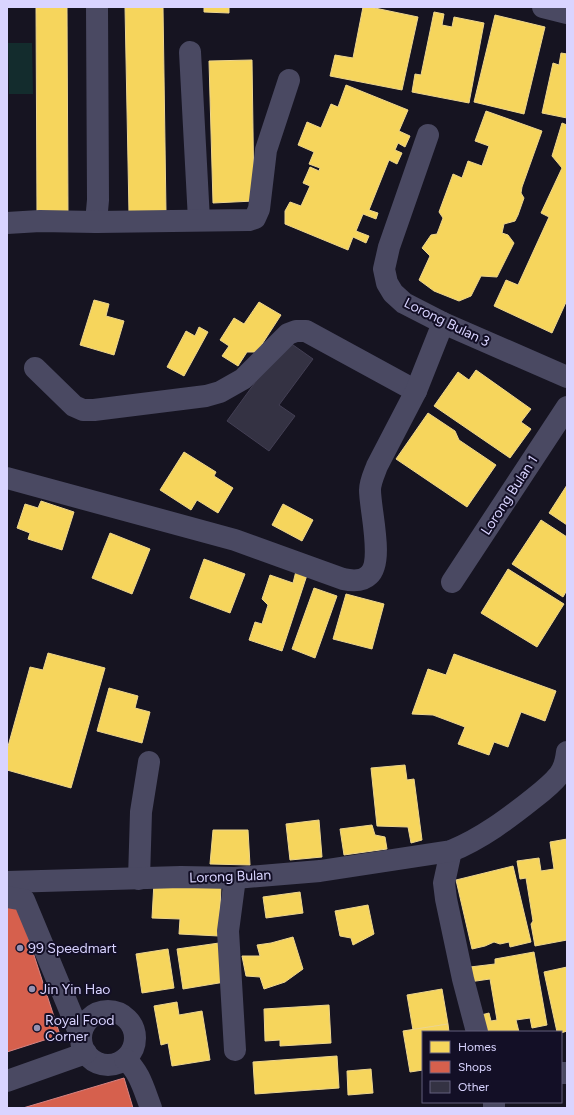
<svg xmlns="http://www.w3.org/2000/svg" width="574" height="1115" font-family="Figtree,sans-serif">
<rect width="100%" height="100%" fill="#161421"/>
<!-- park -->
<path fill="#132c2d" d="M8,43h24l1,51h-24z"/>
<!-- homes -->
<g fill="#f6d55c" stroke="#edd58d">
<path d="M36,7h31l1,209h-31z"/>
<path d="M125,7h38l3,206 -37,1z"/>
<path d="M204,7h25v6l-25,-1z"/>
<path d="M363,7h7l48,10 -16,73 -72,-14 5,-21 18,3z"/>
<path d="M434,12l10,2 -2,11 10,2 2,-10 30,6 -15,80 -57,-11 3,-18 6,1z"/>
<path d="M495,15l50,12 -21,87 -50,-12z"/>
<path d="M561,53l6,1v64l-25,-5 11,-50 6,2z"/>
<path d="M252,60l2,141 -41,2 -4,-142z"/>
<path d="M346,85l62,25 -9,21 11,5 -5,11 -7,-4 -3,7 7,3 -5,11 -8,-4 -20,50 9,3 -2,6 -13,-5 -7,17 13,5 -3,7 -13,-6 -5,13 -63,-26v-13l5,-9 11,4 9,-20 -7,-3 7,-16 9,4 1,-3 -11,-4 5,-12 -16,-7 9,-23 14,6 10,-24 7,3z"/>
<path d="M486,111l56,20 -20,56 -1,6 3,5 -6,17 -3,6 -11,3 -2,9 6,2 6,8 -17,34 -16,-1 -10,20 -12,5 -25,-10 -15,-11 11,-24 -8,-8 9,-13 6,-1 6,-16 -4,-6 14,-38 9,4 6,-17 14,5 7,-20 -14,-5z"/>
<path d="M562,123l5,2v175l-15,33 -58,-27 12,-26 12,5 31,-68 -8,-4 21,-45 -10,-12z"/>
<path d="M94,300l15,4 -3,12 18,5 -10,34 -34,-10z"/>
<path d="M259,302l22,13 -24,37h-10l-9,14 -16,-10 7,-10 -9,-6 14,-22 10,6z"/>
<path d="M199,327l9,5 -24,44 -17,-9 19,-36 9,5z"/>
<path d="M476,370l55,39 -10,13 10,7 -21,29 -76,-52 24,-34 11,8z"/>
<path d="M428,413l27,18 4,9 37,25 -29,42 -71,-48z"/>
<path d="M184,452l32,20 -2,4 19,12 -15,25 -21,-13 -6,10 -31,-20z"/>
<path d="M567,485v40l-18,-12z"/>
<path d="M41,501l33,11 -12,38 -34,-11 2,-6 -13,-5 8,-24 13,4z"/>
<path d="M283,504l30,16 -11,21 -30,-16z"/>
<path d="M541,520l26,17v53l-4,7 -51,-33z"/>
<path d="M110,533l40,16 -18,45 -40,-16z"/>
<path d="M204,559l41,15 -15,39 -40,-15z"/>
<path d="M508,569l56,35 -27,43 -56,-34z"/>
<path d="M296,571l11,4 -25,76 -33,-11 6,-18 7,2 6,-19 -6,-6 8,-24 23,8z"/>
<path d="M314,588l23,8 -22,62 -23,-9z"/>
<path d="M346,594l38,10 -12,45 -39,-10z"/>
<path d="M48,653l57,15 -34,120 -64,-18v-20l23,-83 13,3z"/>
<path d="M454,654l102,37 -11,30 -24,-9 -13,35 -14,-5 -5,13 -31,-11 7,-17 -32,-12 -21,-1 16,-45 18,6z"/>
<path d="M109,688l29,8 -3,12 15,4 -8,31 -45,-12z"/>
<path d="M405,765l2,15 7,-1 8,61 -11,3 -3,-16 -31,-1 -6,-58z"/>
<path d="M319,820l3,37 -32,3 -4,-36z"/>
<path d="M372,825l3,10 10,2 2,12 -43,6 -4,-26z"/>
<path d="M213,830h35l2,35 -40,-1z"/>
<path d="M567,839v101l-32,6 -4,-22 2,-3 -7,-43 -6,1 -3,-18 22,-3 2,13 13,-2 -4,-27z"/>
<path d="M513,866l18,76 -21,5 -1,-5 -9,2 -6,-2 -9,4 -13,3 -16,-69z"/>
<path d="M154,882l67,2 -2,52 -40,-2 1,-15 -28,-1z"/>
<path d="M300,892l3,21 -37,5 -3,-21z"/>
<path d="M368,905l6,29 -21,11 -2,-7 -11,-2 -5,-25z"/>
<path d="M293,937l10,32 -18,13 -21,7 -4,-12 -14,-1 -4,-20h18l-3,-11 14,-2z"/>
<path d="M219,943l6,39 -42,7 -6,-40z"/>
<path d="M168,949l6,39 -32,5 -6,-39z"/>
<path d="M534,952l13,73 -15,3 -2,-10 -14,2 3,12h-39l-3,-16 12,-3 2,8 6,-1 -7,-41 -21,3 1,-15 25,-3v-5z"/>
<path d="M567,967v64l-6,2 -4,-1 -13,-60z"/>
<path d="M442,989l6,35 -35,6 -6,-35z"/>
<path d="M177,1002l2,13 23,-4 8,49 -38,6 -4,-23 -7,2 -7,-39z"/>
<path d="M329,1005l2,38 -51,3v-6l-15,1 -1,-32z"/>
<path d="M448,1024l1,8h-26v38l-13,2 -7,-41z"/>
<path d="M337,1056l2,32 -84,6 -2,-32z"/>
<path d="M371,1069l2,24 -25,2 -1,-24z"/>
</g>
<!-- shops -->
<g fill="#d6604d" stroke="#d78382">
<path d="M16,900l44,135 -53,17v-149z"/>
<path d="M124,1078l9,30h-110z"/>
</g>
<!-- building -->
<path fill="#343243" stroke="#433f54" d="M286,340l27,19 -34,46 16,11 -26,35 -42,-30z"/>
<g fill="none" stroke-linecap="round" stroke-linejoin="round">
<!-- minor -->
<g stroke="#4a4962" stroke-width="22">
<path d="M543,7l24,6"/>
<path d="M190,52l9,168"/>
<path d="M428,135l-39,112 -5,22 3,14 6,10 11,10 39,20 124,54"/>
<path d="M96,222l2,-22 -1,-193"/>
<path d="M7,223l33,-2 56,1 153,-2 6,-2 4,-9 7,-59 23,-70"/>
<path d="M35,368l39,38 9,4h11l112,-14 14,-4 23,-13 45,-45 8,-3h10l110,60"/>
<path d="M7,478l228,62 108,39c9,2 19,3 26,-4 15,-13 1,-65 1,-85 0,-8 4,-16 7,-24l39,-75 27,-68"/>
<path d="M452,582l115,-175"/>
<path d="M451,851l-7,32 2,16 17,80 14,53"/>
<path d="M139,879l2,-67 8,-50"/>
<path d="M7,882l174,-5 54,1 85,-7 131,-20c30,-12 58,-33 83,-53 9,-7 18,-14 25,-23 5,-6 7,-15 8,-23"/>
<path d="M7,897l17,3 57,137"/>
<circle cx="108" cy="1038" r="27"/>
<path d="M235,1050l-7,-119 7,-53"/>
<path d="M125,1059c15,13 19,31 26,49"/>
<path d="M561,1073h6"/>
<path d="M7,1081l79,-28"/>
<path d="M494,1102v6"/>
</g>
</g>
<!-- markers -->
<g fill="#9591b1" stroke="#130f26" stroke-width="1.5">
<circle cx="20" cy="948" r="4"/>
<circle cx="32" cy="989" r="4"/>
<circle cx="37" cy="1028" r="4"/>
</g>
<g text-anchor="middle" stroke-width="4" stroke-linejoin="round" paint-order="stroke">
<!-- street labels -->
<g font-size="14" fill="#d9d4ff" stroke="#130f26">
<text transform="translate(447 322) rotate(26)" y="5">Lorong Bulan 3</text>
<text transform="translate(509 495) rotate(-57)" y="5">Lorong Bulan 1</text>
<text transform="translate(230 876) rotate(-2)" y="5">Lorong Bulan</text>
</g>
<!-- poi labels -->
<g font-size="14" fill="#d9d4ff" stroke="#130f26" text-anchor="start">
<text x="28" y="953">99 Speedmart</text>
<text x="40" y="994">Jin Yin Hao</text>
<text x="45" y="1025">Royal Food<tspan x="45" dy="16">Corner</tspan></text>
</g>
</g>
<!-- border -->
<rect width="574" height="1115" fill="none" stroke="#d9d4ff" stroke-width="16"/>
<!-- legend -->
<rect x="422" y="1031" width="140" height="72" fill="#130f26" stroke="#625e7d"/>
<rect x="430" y="1041" width="20" height="12" fill="#f6d55c" stroke="#625e7d"/>
<text x="458" y="1051" font-size="12" fill="#d9d4ff">Homes</text>
<rect x="430" y="1061" width="20" height="12" fill="#d6604d" stroke="#625e7d"/>
<text x="458" y="1071" font-size="12" fill="#d9d4ff">Shops</text>
<rect x="430" y="1081" width="20" height="12" fill="#343243" stroke="#625e7d"/>
<text x="458" y="1091" font-size="12" fill="#d9d4ff">Other</text>
</svg>
